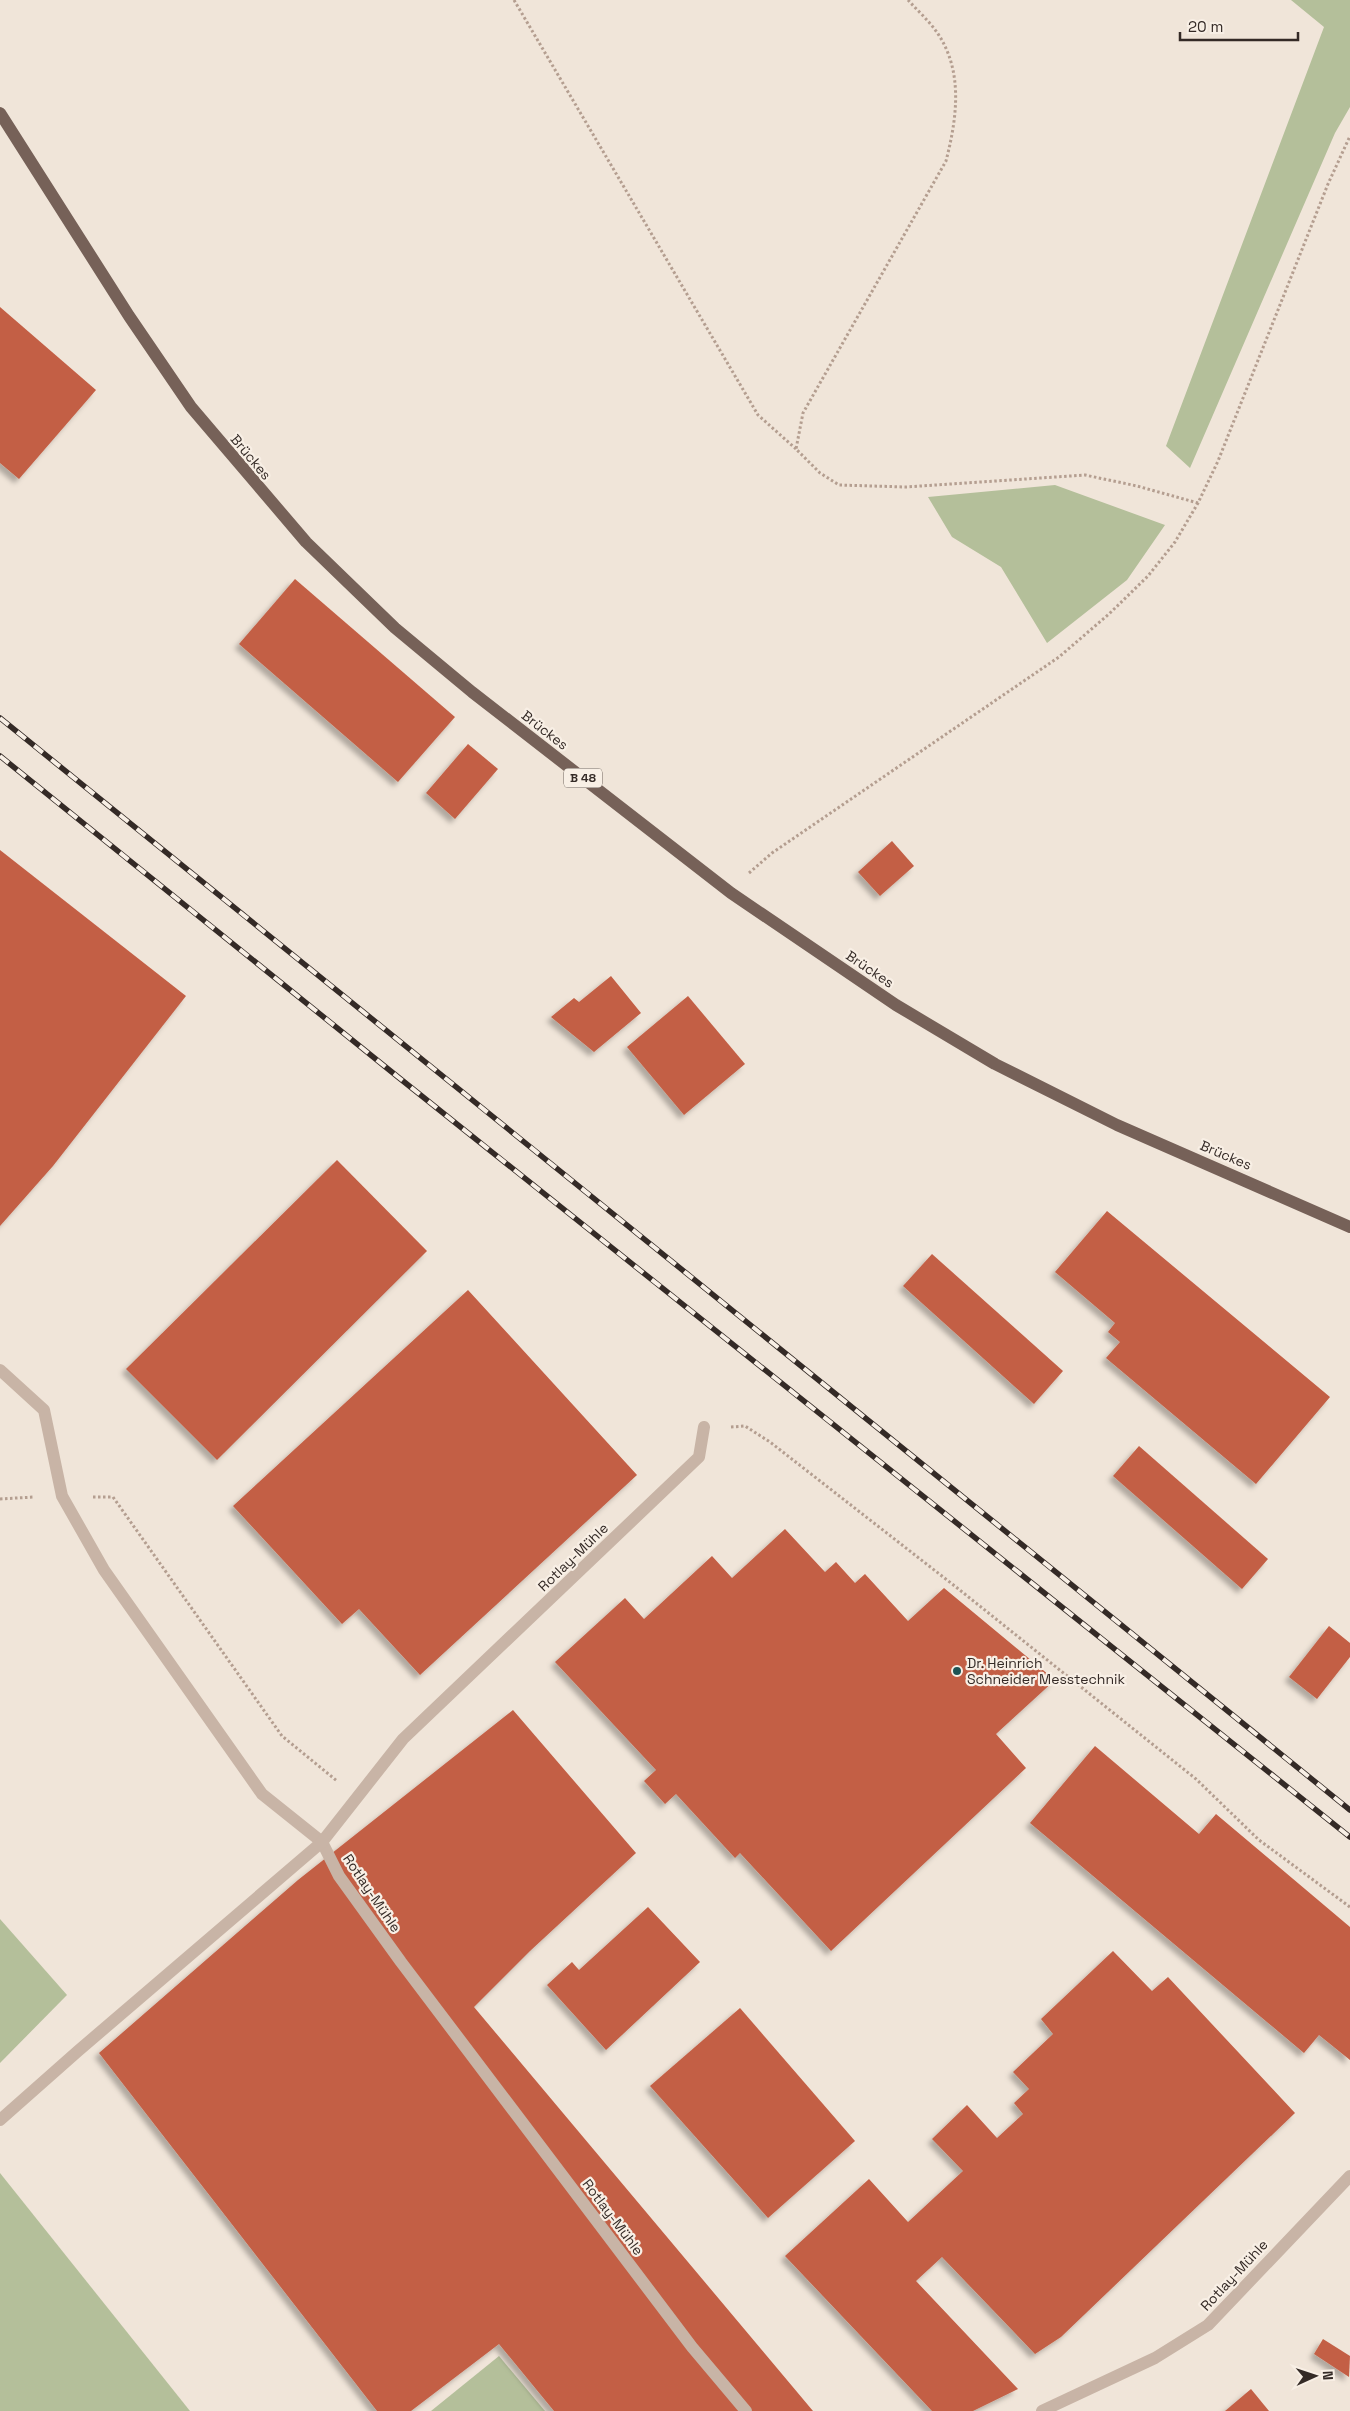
<svg xmlns="http://www.w3.org/2000/svg" width="1350" height="2411" font-family="'Space Grotesk',sans-serif">
<defs>
<filter id="shadow"><feDropShadow dx="-4.5" dy="4.5" stdDeviation="2.5" flood-color="#0004"/></filter>
</defs>
<rect width="100%" height="100%" fill="#f0e5d9"/>
<!-- green -->
<g fill="#b4bf9a">
<path d="M1291,0h59v107l-15,26 -145,335 -24,-22 158,-419z"/>
<path d="M1055,485l110,40 -38,55 -80,63 -46,-76 -49,-30 -24,-40z"/>
<path d="M0,1919l67,76 -67,68z"/>
<path d="M0,2173l190,238h-190z"/>
<path d="M499,2356l46,55h-114z"/>
</g>
<!-- building -->
<g fill="#c35f45" filter="url(#shadow)">
<path d="M0,307l96,83 -77,89 -19,-16z"/>
<path d="M295,579l160,138 -57,65 -159,-138z"/>
<path d="M468,744l30,25 -43,50 -29,-26z"/>
<path d="M892,841l22,25 -34,30 -22,-24z"/>
<path d="M0,850l186,146 -133,170 -53,60z"/>
<path d="M611,976l30,37 -47,39 -43,-35 23,-19 5,4z"/>
<path d="M688,996l57,68 -61,51 -57,-68z"/>
<path d="M337,1160l90,91 -210,209 -91,-91z"/>
<path d="M1107,1211l223,186 -74,87 -150,-126 14,-16 -12,-10 7,-9 -60,-51z"/>
<path d="M932,1254l131,117 -29,33 -131,-118z"/>
<path d="M468,1290l169,185 -217,200 -61,-66 -17,15 -109,-118z"/>
<path d="M1139,1446l129,113 -26,30 -129,-113z"/>
<path d="M785,1529l40,43 11,-10 19,21 10,-9 43,47 36,-33 111,92 -59,54 30,34 -195,183 -91,-98 -5,5 -59,-64 -11,10 -21,-23 12,-11 -101,-108 70,-64 19,21 68,-63 20,22z"/>
<path d="M1329,1626l21,17v14l-33,42 -28,-22z"/>
<path d="M513,1710l123,143 -106,98 -56,56 339,404h-259l-55,-67 -88,67h-34l-278,-358 199,-173z"/>
<path d="M1095,1746l104,88 17,-20 134,113v133l-31,-25 -15,18 -274,-230z"/>
<path d="M648,1907l52,55 -94,88 -59,-65 25,-23 7,8z"/>
<path d="M1113,1951l39,40 16,-14 127,136 -234,224 -26,17 -93,-97 -26,24 102,108 -45,22h-41l-147,-155 84,-77 39,43 55,-51 -31,-32 35,-34 30,33 26,-24 -9,-11 15,-14 -16,-17 40,-38 -12,-15z"/>
<path d="M740,2008l115,133 -87,77 -118,-132z"/>
<path d="M1323,2339l27,17 -1,21 -35,-23z"/>
<path d="M1251,2389l18,22h-44z"/>
</g>
<g fill="none" stroke-linecap="round" stroke-linejoin="round">
<!-- path -->
<g stroke="#b49e90" stroke-width="3" stroke-dasharray="2.5 2.5" stroke-linecap="butt">
<path d="M514,0l244,415 38,34"/>
<path d="M908,0c9,10 20,20 28,31 28,39 21,87 10,130l-143,252 -7,36 24,24 19,12 67,2 179,-12 52,11 61,17"/>
<path d="M749,873l23,-20 287,-196 50,-43 39,-38 27,-34 23,-39 20,-42 110,-277 22,-48"/>
<path d="M731,1427l14,-1 25,16 186,145 240,192 63,61 91,67"/>
<path d="M93,1497h20l169,239 55,45"/>
<path d="M0,1499l34,-2"/>
</g>
<!-- minor -->
<g stroke="#c8b4a6" stroke-width="12">
<path d="M0,1370l44,40 18,86 42,74 158,224 60,48 17,34 62,86 291,385 54,64"/>
<path d="M0,2120l78,-69 244,-209 81,-103 296,-282 5,-30"/>
<path d="M1042,2411l113,-53 53,-33 142,-149"/>
</g>
<!-- major -->
<path stroke="#766158" stroke-width="12" d="M0,113l129,203 62,91 115,135 89,86 77,64 259,201 165,112 99,59 122,61 233,102"/>
<!-- rail casing -->
<g stroke="#342a26" stroke-width="5.5">
<g id="rail">
<path d="M0,718l1350,1092"/>
<path d="M0,756l398,321 952,760"/>
</g>
</g>
<!-- rail -->
<use href="#rail" stroke="#f8efe5" stroke-width="4" stroke-dasharray="11" stroke-linecap="butt"/>
</g>
<!-- markers -->
<circle fill="#1d5354" stroke="#f8efe5" stroke-width="2" cx="957" cy="1671" r="5"/>
<g text-anchor="middle" stroke-width="4.5" stroke-linejoin="round" paint-order="stroke">
<!-- shield labels -->
<rect fill="#f8efe5" stroke="#6f655f" stroke-width="1" x="564" y="768.5" width="38" height="19" rx="4"/>
<g font-size="12" font-weight="bold" fill="#342a26">
<text x="583" y="782">B 48</text>
</g>
<!-- street labels -->
<g font-size="14" fill="#342a26" stroke="#f8efe5">
<text transform="translate(251 457) rotate(50)" y="5">Brückes</text>
<text transform="translate(545 730) rotate(38)" y="5">Brückes</text>
<text transform="translate(870 969) rotate(34)" y="5">Brückes</text>
<text transform="translate(1226 1155) rotate(23)" y="5">Brückes</text>
<text transform="translate(573 1557) rotate(-44)" y="5">Rotlay-Mühle</text>
<text transform="translate(372 1893) rotate(56)" y="5">Rotlay-Mühle</text>
<text transform="translate(613 2217) rotate(53)" y="5">Rotlay-Mühle</text>
<text transform="translate(1234 2275) rotate(-47)" y="5">Rotlay-Mühle</text>
</g>
<!-- poi labels -->
<g font-size="14" fill="#342a26" stroke="#f8efe5" text-anchor="start">
<text x="967" y="1668">Dr. Heinrich<tspan x="967" dy="16">Schneider Messtechnik</tspan></text>
</g>
</g>
<!-- north arrow -->
<g transform="translate(1315 2376) rotate(87)" stroke="#f8efe5" stroke-width="4" paint-order="stroke">
<path d="M0-4L9 19L0 12L-9 19Z" fill="#342a26"/>
<text y="-8" font-size="14" font-weight="bold" text-anchor="middle" fill="#342a26">N</text>
</g>
<!-- scale -->
<path d="M1180 32v8h118v-8" fill="none" stroke="#342a26" stroke-width="2.5"/>
<text x="1188" y="32" font-size="15" fill="#342a26" stroke="#f8efe5" stroke-width="4" paint-order="stroke">20 m</text>
</svg>
